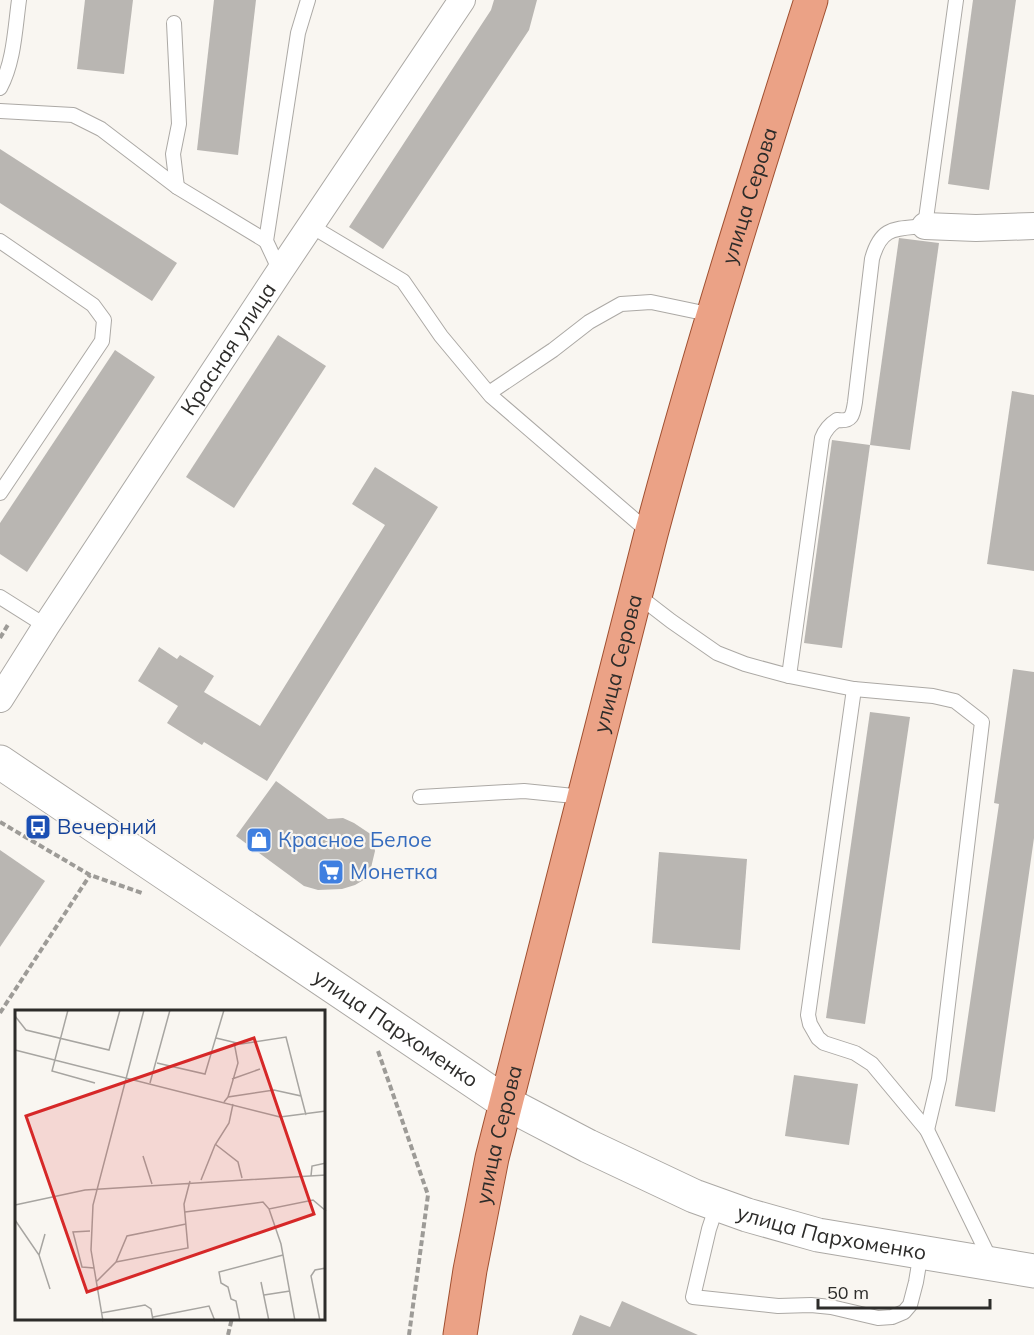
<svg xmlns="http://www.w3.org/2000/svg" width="1034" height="1335" font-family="Mulish,sans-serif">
<rect width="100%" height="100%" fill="#f9f6f1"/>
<!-- building -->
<g fill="#b9b6b2">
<path d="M85,0h48l-9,74 -47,-5z"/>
<path d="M214,0h42l-18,155 -41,-5z"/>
<path d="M494,0h43l-8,30 -146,219 -34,-22 142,-217z"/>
<path d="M973,0h43l-27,190 -41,-6z"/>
<path d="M0,149l177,114 -25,38 -152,-98z"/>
<path d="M899,238l40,5 -29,207 -40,-5z"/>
<path d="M278,335l48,31 -92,142 -48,-31z"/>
<path d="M115,350l40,27 -128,195 -27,-18v-31z"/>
<path d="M1012,391l22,4v176l-47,-7z"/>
<path d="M832,440l38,5 -28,203 -38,-5z"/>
<path d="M375,467l63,40 -171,274 -63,-39 -2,3 -35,-22 11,-17 -40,-25 21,-34 18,12 3,-4 34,21 -10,16 56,34 125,-201 -33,-21z"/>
<path d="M1013,669l21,3v166l-39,274 -40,-6 44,-302 -5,-1z"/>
<path d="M870,712l40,5 -45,307 -39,-6z"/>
<path d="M276,781l52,38 15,-1 11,5 18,12 3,16 -5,21 -3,6 -12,7 -13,4 -24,1 -14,-4 -68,-50z"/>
<path d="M0,850l45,31 -45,66z"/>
<path d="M659,852l88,7 -7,91 -88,-7z"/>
<path d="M794,1075l64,9 -9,61 -64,-9z"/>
<path d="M622,1301l76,34h-126l8,-20 30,12z"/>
</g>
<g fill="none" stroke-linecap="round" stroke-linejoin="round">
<!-- lane casing -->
<g stroke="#aca9a5" stroke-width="16">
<g id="lane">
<path d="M174,23l5,101 -6,30 4,33"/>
<path d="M0,88c14,-26 15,-59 19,-88"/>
<path d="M0,111l73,4 28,14 76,58 89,54"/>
<path d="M311,226l92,55 38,55 50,60 159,137"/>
<path d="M0,241l93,64 11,15 -2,21 -102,152"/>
<path d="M280,271l-14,-30 32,-208 10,-33"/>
<path d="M489,393l64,-43 36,-28 32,-18 30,-2 62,13"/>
<path d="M636,594l35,27 46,32 28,11 44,12 65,13 79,7 22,5 27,21 -43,357 -12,51"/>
<path d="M0,597l46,29"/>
<path d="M789,676l33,-238c3,-8 7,-13 15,-18 15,2 16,-5 18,-18l17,-143c9,-33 23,-30 53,-33l31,-226"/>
<path d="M854,689l-46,326 2,9 8,14 6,5 31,10 17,11 55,66 64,131"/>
<path d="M420,797l104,-6 60,6"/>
<path d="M717,1205l-8,24 -16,68 85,9 33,-1 20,2 47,11 14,-1 12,-5 6,-7 6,-23 5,-30"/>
</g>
</g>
<!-- street casing -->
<g stroke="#aca9a5" stroke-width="28">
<g id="street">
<path d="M925,226l51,2 58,-2"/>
<path id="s1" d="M0,699l46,-73 234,-355 182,-271"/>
</g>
</g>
<!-- secondary casing -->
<g stroke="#aca9a5" stroke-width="35">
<g id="secondary">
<path id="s2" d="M0,762l506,341 82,43 106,50 53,19 71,20 216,36"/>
</g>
</g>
<!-- primary casing -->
<g stroke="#a05031" stroke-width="35">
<g id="primary">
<path id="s3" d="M460,1335l10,-65 22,-112 159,-624c48,-180 104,-357 160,-534"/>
</g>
</g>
<!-- path -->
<g stroke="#9d9b97" stroke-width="4" stroke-dasharray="6 3" stroke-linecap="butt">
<path d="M0,638l9,-15"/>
<path d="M0,822l90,53 52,18"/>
<path d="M0,1013l90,-138"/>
<path d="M378,1051l50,144 -19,140"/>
<path d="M228,1335l4,-17"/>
</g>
<!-- lane -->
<use href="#lane" stroke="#fff" stroke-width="14"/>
<!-- street -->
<use href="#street" stroke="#fff" stroke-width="26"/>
<!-- secondary -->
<use href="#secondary" stroke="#fff" stroke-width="33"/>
<!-- primary -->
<use href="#primary" stroke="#eba286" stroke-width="33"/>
</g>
<!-- icons -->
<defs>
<g id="bus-square" transform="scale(1.35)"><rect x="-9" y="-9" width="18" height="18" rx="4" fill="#1a4fb4" stroke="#f9f6f1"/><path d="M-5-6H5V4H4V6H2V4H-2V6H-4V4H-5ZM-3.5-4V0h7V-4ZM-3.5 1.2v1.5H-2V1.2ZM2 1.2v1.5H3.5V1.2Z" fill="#fff"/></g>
<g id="shop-square" transform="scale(1.35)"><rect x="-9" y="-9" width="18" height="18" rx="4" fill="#3f7fe0" stroke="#f9f6f1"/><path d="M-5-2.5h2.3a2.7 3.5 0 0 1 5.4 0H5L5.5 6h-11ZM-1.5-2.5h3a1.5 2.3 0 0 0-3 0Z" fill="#fff"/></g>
<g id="supermarket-square" transform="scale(1.35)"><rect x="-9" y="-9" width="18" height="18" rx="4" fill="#3f7fe0" stroke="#f9f6f1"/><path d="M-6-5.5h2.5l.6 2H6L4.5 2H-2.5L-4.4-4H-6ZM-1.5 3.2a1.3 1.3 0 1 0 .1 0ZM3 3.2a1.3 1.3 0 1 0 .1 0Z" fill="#fff"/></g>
</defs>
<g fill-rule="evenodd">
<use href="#bus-square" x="38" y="827"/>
<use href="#shop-square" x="259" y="840"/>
<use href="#supermarket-square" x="331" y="872"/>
</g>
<g text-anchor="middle" stroke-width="4.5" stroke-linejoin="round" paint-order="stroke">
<!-- street labels -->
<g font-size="21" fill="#2d2c2a" stroke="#f9f6f1">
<text dy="7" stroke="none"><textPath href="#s3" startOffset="1176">улица Серова</textPath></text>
<text dy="7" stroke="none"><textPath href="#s1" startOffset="418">Красная улица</textPath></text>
<text dy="7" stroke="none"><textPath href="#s3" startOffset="690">улица Серова</textPath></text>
<text dy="7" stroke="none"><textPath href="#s2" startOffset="477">улица Пархоменко</textPath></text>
<text dy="7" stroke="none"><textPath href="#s3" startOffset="204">улица Серова</textPath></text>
<text dy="7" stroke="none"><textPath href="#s2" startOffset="963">улица Пархоменко</textPath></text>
</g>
<!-- transit labels -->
<g font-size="21" fill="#164399" stroke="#f9f6f1" text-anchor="start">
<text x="57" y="834">Вечерний</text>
</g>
<!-- shop labels -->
<g font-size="21" fill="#366cbe" stroke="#f9f6f1" text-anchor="start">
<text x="278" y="847">Красное Белое</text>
<text x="350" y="879">Монетка</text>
</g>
</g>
<!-- overview -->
<g transform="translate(15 1010)">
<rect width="310" height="310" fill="#f9f6f1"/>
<path fill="none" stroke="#a7a5a1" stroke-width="1.5" d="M53,0l-16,61 43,12M0,6l11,14 83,20 11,-40M201,28l25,6 45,-7 15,59M0,40l265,67 46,-6M142,53l48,11 19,-64M217,69l28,-10M135,73l20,-73M213,87l10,-34 -4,-21M209,92l4,-5 46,-7 27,6 5,19M200,134l23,18 4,16M128,146l9,28M296,166l1,-10 14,-3M186,170l14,-35 14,-22 4,-19M0,195l70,-15 241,-15M254,199l12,35 14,77M170,202l78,-10 6,7 44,-9 13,11M0,210l24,35 11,34M75,221l-17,1 9,35 12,1M24,245l6,-21M101,252l72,-14 -4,-44 6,-23M82,271l19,-19 11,-26 59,-12M246,272l8,39M249,285l26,-4M86,303l44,-8 6,4 2,11M138,307l56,-11 6,15M88,311l-12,-71 2,-45 51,-195M225,311l-4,-20 -5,-2 -3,-12 -7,-4 -2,-11 64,-17M305,311l-9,-45 4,-6 11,-2"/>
<path fill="#d62828" fill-opacity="0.15" stroke="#d62828" stroke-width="3" d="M239,28l60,176 -227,78 -61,-176z"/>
<rect width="310" height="310" fill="none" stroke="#2d2c2a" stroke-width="3"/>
</g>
<!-- scale -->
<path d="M818 1299v9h172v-9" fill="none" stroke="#2d2c2a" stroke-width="3"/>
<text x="827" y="1299" font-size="18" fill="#2d2c2a" stroke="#f9f6f1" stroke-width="4.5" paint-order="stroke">50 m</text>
</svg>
